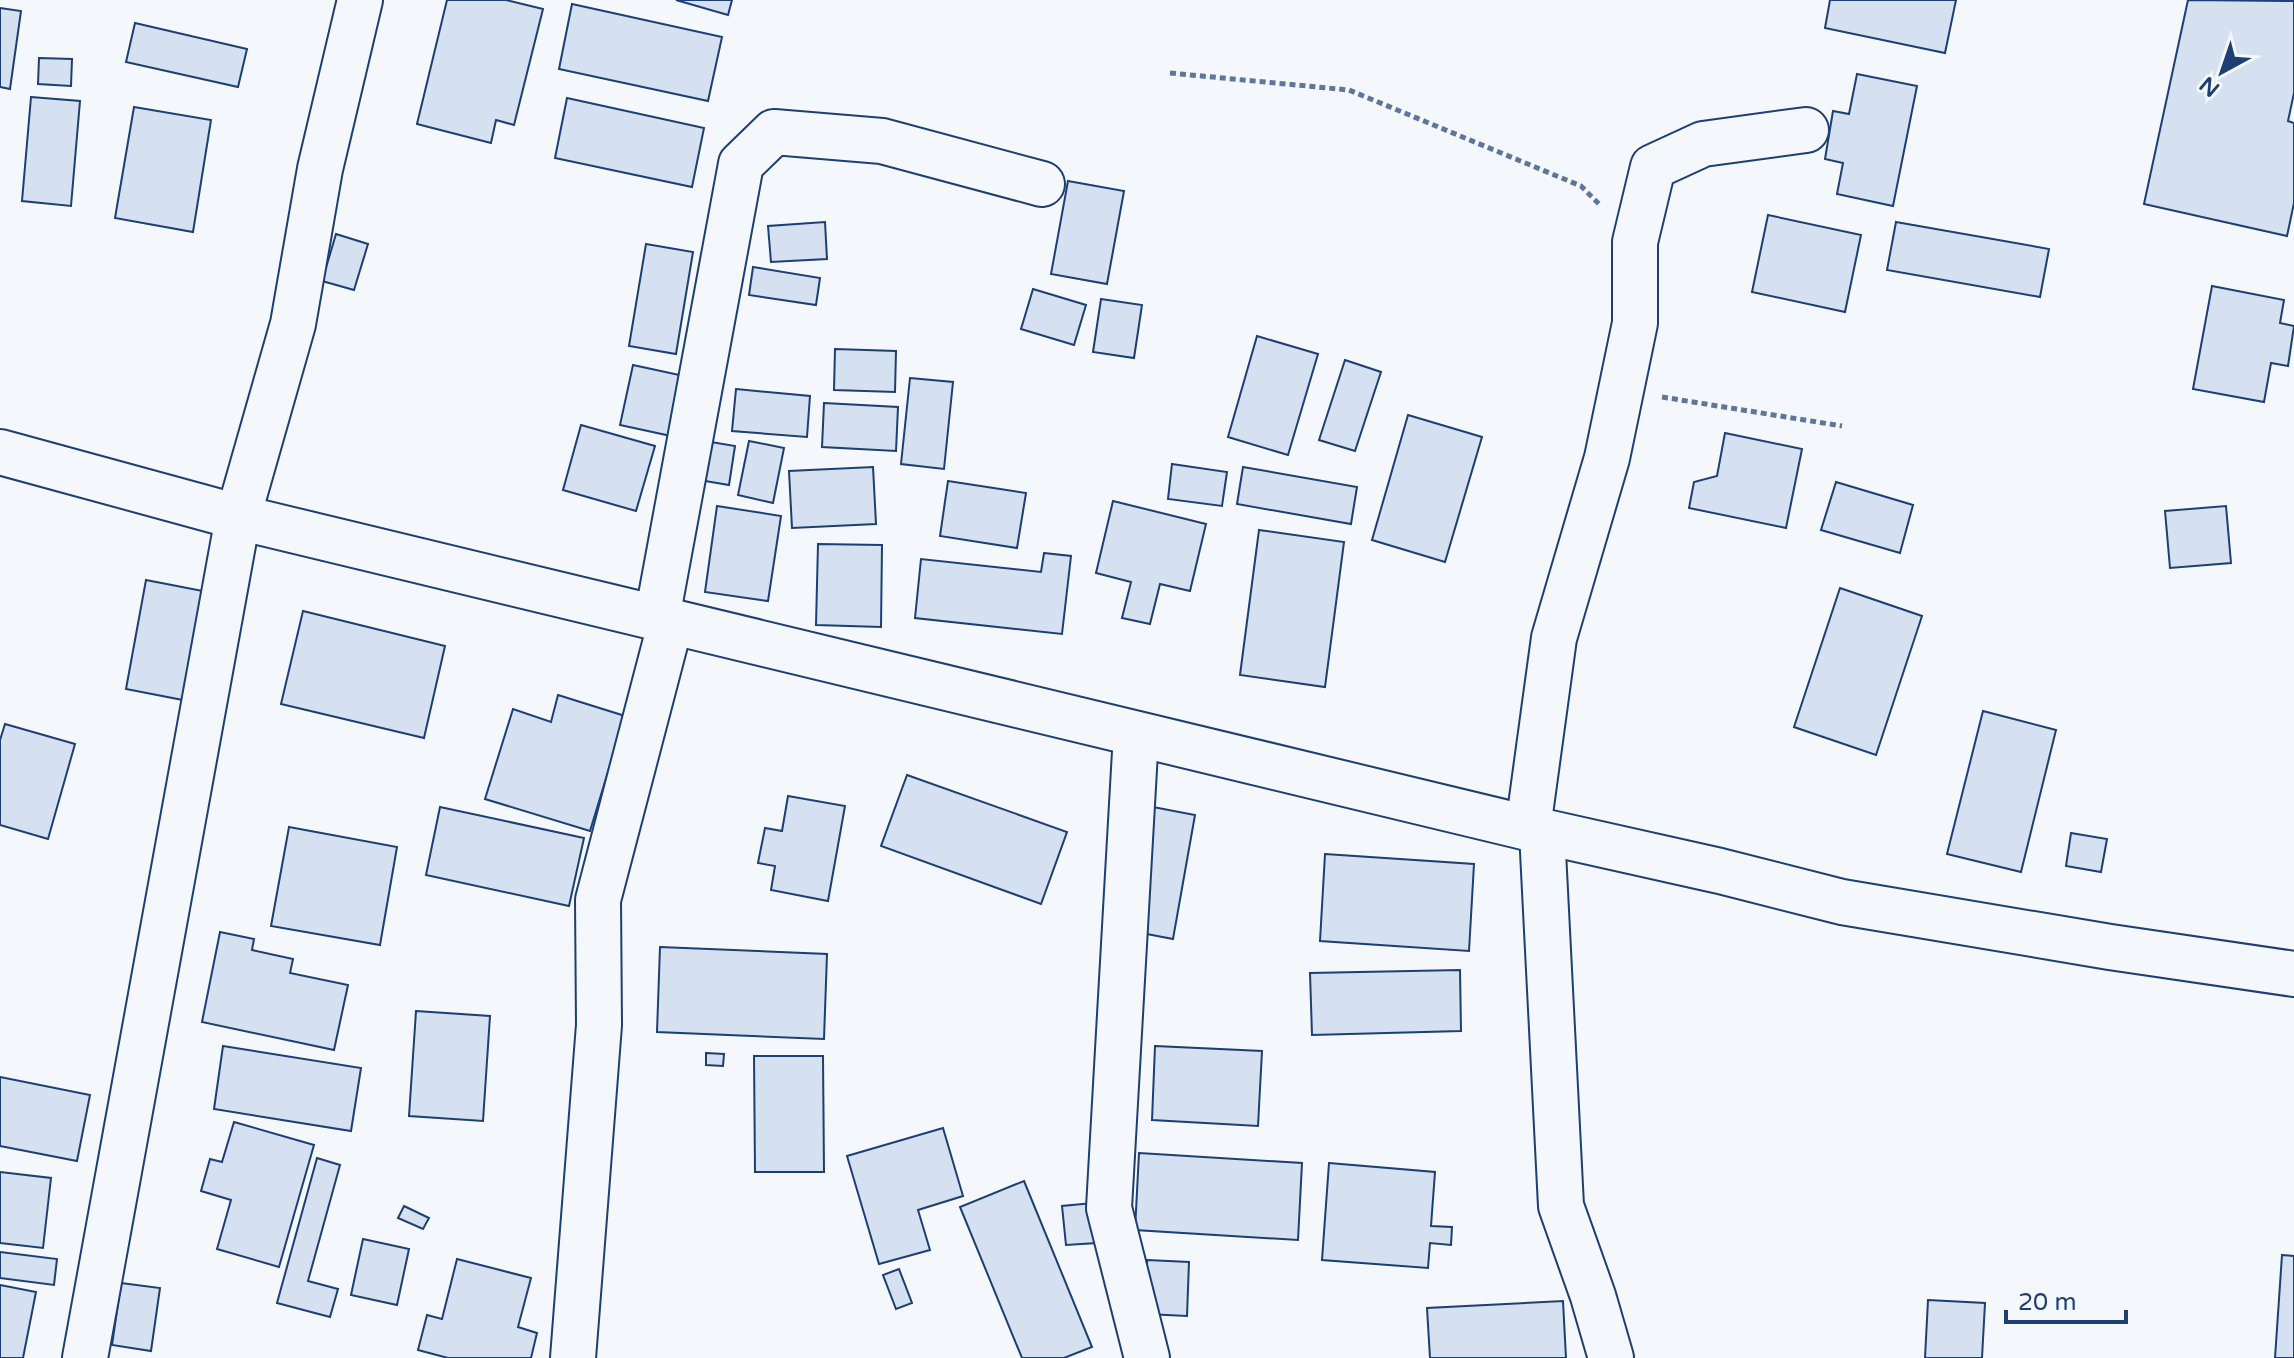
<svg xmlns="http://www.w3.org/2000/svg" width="2294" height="1358" font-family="'Varela Round',sans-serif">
<rect width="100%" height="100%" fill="#f4f7fb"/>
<!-- building -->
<g fill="#d5e0f0" stroke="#1d3f73" stroke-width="2">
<path d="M447,0h59l37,9 -29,116 -18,-5 -5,23 -74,-19z"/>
<path d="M676,0h56l-4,15z"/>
<path d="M1830,0h126l-11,53 -120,-25z"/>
<path d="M2188,0l106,1v92l-6,28 6,2v80l-7,33 -143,-32z"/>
<path d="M572,4l150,33 -14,64 -149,-32z"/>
<path d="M0,8l21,3 -11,78 -10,-2z"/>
<path d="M135,23l112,26 -9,38 -112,-25z"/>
<path d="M39,58l33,1 -1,27 -33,-2z"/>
<path d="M1857,74l60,12 -24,120 -56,-12 6,-31 -18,-4 8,-48 16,3z"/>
<path d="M31,97l49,4 -9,105 -49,-5z"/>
<path d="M567,98l137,30 -12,59 -137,-29z"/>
<path d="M134,107l77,13 -18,112 -78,-14z"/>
<path d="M1068,181l56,10 -17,93 -56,-10z"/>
<path d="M1768,215l93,20 -16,77 -93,-20z"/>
<path d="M825,222l2,37 -56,3 -3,-36z"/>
<path d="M1896,222l153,27 -9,48 -153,-27z"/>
<path d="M336,234l32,10 -14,46 -32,-9z"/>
<path d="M646,244l47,8 -17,102 -47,-8z"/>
<path d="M753,267l67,11 -4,27 -67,-10z"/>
<path d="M2212,286l72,14 -4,23 14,3 -6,40 -17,-3 -7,39 -71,-13z"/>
<path d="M1033,289l53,16 -12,40 -53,-16z"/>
<path d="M1101,299l41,6 -8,53 -41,-6z"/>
<path d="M1257,336l61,18 -30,101 -60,-18z"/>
<path d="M835,349l61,2 -1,41 -61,-2z"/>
<path d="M1345,360l36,12 -26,79 -36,-11z"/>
<path d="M633,365l51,11 -13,60 -51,-11z"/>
<path d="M910,378l43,4 -9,87 -43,-5z"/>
<path d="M736,389l74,7 -3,41 -75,-6z"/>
<path d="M824,403l74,4 -2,44 -74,-4z"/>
<path d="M1408,415l74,22 -37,125 -73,-22z"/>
<path d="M581,425l74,21 -19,65 -73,-21z"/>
<path d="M1725,433l77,16 -16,79 -97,-20 5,-26 23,-6z"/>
<path d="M749,441l35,7 -11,55 -35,-8z"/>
<path d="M711,442l24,4 -6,39 -24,-4z"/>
<path d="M1172,464l55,8 -5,34 -54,-7z"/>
<path d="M873,467l3,57 -84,4 -3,-57z"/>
<path d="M1243,467l114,20 -6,37 -114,-20z"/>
<path d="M948,481l78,12 -9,55 -77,-12z"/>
<path d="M1836,482l77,23 -13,48 -79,-23z"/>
<path d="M1113,501l93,23 -16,67 -30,-7 -10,40 -28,-6 9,-36 -35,-9z"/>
<path d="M717,506l64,10 -13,85 -63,-9z"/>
<path d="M2226,506l5,57 -61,5 -5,-57z"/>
<path d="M1259,530l85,12 -19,145 -85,-12z"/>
<path d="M818,544l64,1 -1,82 -65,-2z"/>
<path d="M1044,553l27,3 -9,78 -147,-16 6,-59 120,13z"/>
<path d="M146,580l62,12 -20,109 -62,-12z"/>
<path d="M1840,588l82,28 -46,139 -82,-28z"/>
<path d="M303,611l142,35 -21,92 -143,-34z"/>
<path d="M558,695l67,21 -35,115 -105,-32 28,-90 38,13z"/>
<path d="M1983,711l73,19 -35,142 -74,-18z"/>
<path d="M5,724l70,20 -27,95 -48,-14v-85z"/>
<path d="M907,775l160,57 -26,72 -160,-58z"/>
<path d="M788,796l57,10 -17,95 -57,-11 4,-24 -17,-3 7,-35 17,3z"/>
<path d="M440,807l144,31 -15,68 -143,-31z"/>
<path d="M1153,807l42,8 -22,124 -42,-8z"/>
<path d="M289,827l108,20 -17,98 -109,-19z"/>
<path d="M2071,833l36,6 -6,33 -35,-6z"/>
<path d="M1325,854l149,10 -5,87 -149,-10z"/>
<path d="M220,932l34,7 -2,11 41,9 -3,14 58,12 -14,65 -132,-28z"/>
<path d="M660,947l167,7 -3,85 -167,-7z"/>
<path d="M1460,970l1,61 -149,4 -2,-62z"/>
<path d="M416,1011l74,5 -7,105 -74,-5z"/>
<path d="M223,1046l138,22 -10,63 -137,-22z"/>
<path d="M1155,1046l107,5 -4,75 -106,-6z"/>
<path d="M706,1053l18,1 -1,12 -17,-1z"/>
<path d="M754,1056h69l1,116h-69z"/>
<path d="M0,1077l90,18 -13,66 -77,-15z"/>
<path d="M234,1122l80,23 -35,122 -62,-18 14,-49 -30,-9 9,-32 12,3z"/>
<path d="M943,1128l20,68 -45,14 12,40 -51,14 -32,-108z"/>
<path d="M1139,1153l163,10 -4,77 -163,-10z"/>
<path d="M317,1158l23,7 -32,116 30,8 -8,28 -53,-14z"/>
<path d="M1329,1163l106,9 -4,54 21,1 -1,18 -21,-2 -2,25 -106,-8z"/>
<path d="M0,1172l51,6 -8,70 -43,-5z"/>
<path d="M1024,1181l68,166 -28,11h-42l-62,-151z"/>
<path d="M1093,1203l4,40 -31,2 -4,-39z"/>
<path d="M404,1206l25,12 -6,11 -25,-11z"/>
<path d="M363,1239l46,10 -12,56 -46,-10z"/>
<path d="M0,1252l57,7 -3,26 -54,-7z"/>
<path d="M2282,1255l12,1v102h-19z"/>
<path d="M457,1259l74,19 -13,49 19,6 -6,25h-83l-30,-8 9,-35 15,4z"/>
<path d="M1147,1260l42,2 -2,54 -41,-2z"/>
<path d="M899,1269l13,34 -16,6 -13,-34z"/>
<path d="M121,1283l39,5 -9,63 -39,-6z"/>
<path d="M0,1285l36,7 -13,66h-23z"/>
<path d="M1928,1300l57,3 -3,55h-57z"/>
<path d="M1563,1301l3,57h-136l-3,-50z"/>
</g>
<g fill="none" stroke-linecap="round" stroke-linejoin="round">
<!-- minor casing -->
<g stroke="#1d3f73" stroke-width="48">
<g id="minor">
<path d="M0,452l238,65 1290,311 192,43 122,31 268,45 184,27"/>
<path d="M657,618l84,-454 33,-32 108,9 160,43"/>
<path d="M1136,734l-27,474 38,150"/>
<path d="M1528,828l26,-190 53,-180 28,-135v-81l18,-75 50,-23 103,-14"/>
<path d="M1542,832l19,374 32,90 18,62"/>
<path d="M85,1358l153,-841 55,-193 27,-155 40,-169"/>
<path d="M573,1358l26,-333 -1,-125 73,-279"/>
</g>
</g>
<!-- path -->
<g stroke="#5e769c" stroke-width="5" stroke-dasharray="6 4" stroke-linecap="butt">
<path d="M1170,73l179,17 232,96 20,20"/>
<path d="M1662,397l180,29"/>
</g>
<!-- minor -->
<use href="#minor" stroke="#f4f7fb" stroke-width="44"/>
</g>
<!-- north arrow -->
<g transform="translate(2222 72) rotate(220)" stroke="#f4f7fb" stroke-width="6" paint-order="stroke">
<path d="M0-6L14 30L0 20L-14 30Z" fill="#1d3f73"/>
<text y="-12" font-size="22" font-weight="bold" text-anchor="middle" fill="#1d3f73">N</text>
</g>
<!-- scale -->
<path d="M2006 1310v12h120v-12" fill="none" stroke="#1d3f73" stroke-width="4"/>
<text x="2018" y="1310" font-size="24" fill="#1d3f73" stroke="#f4f7fb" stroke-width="6" paint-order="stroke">20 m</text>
</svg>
